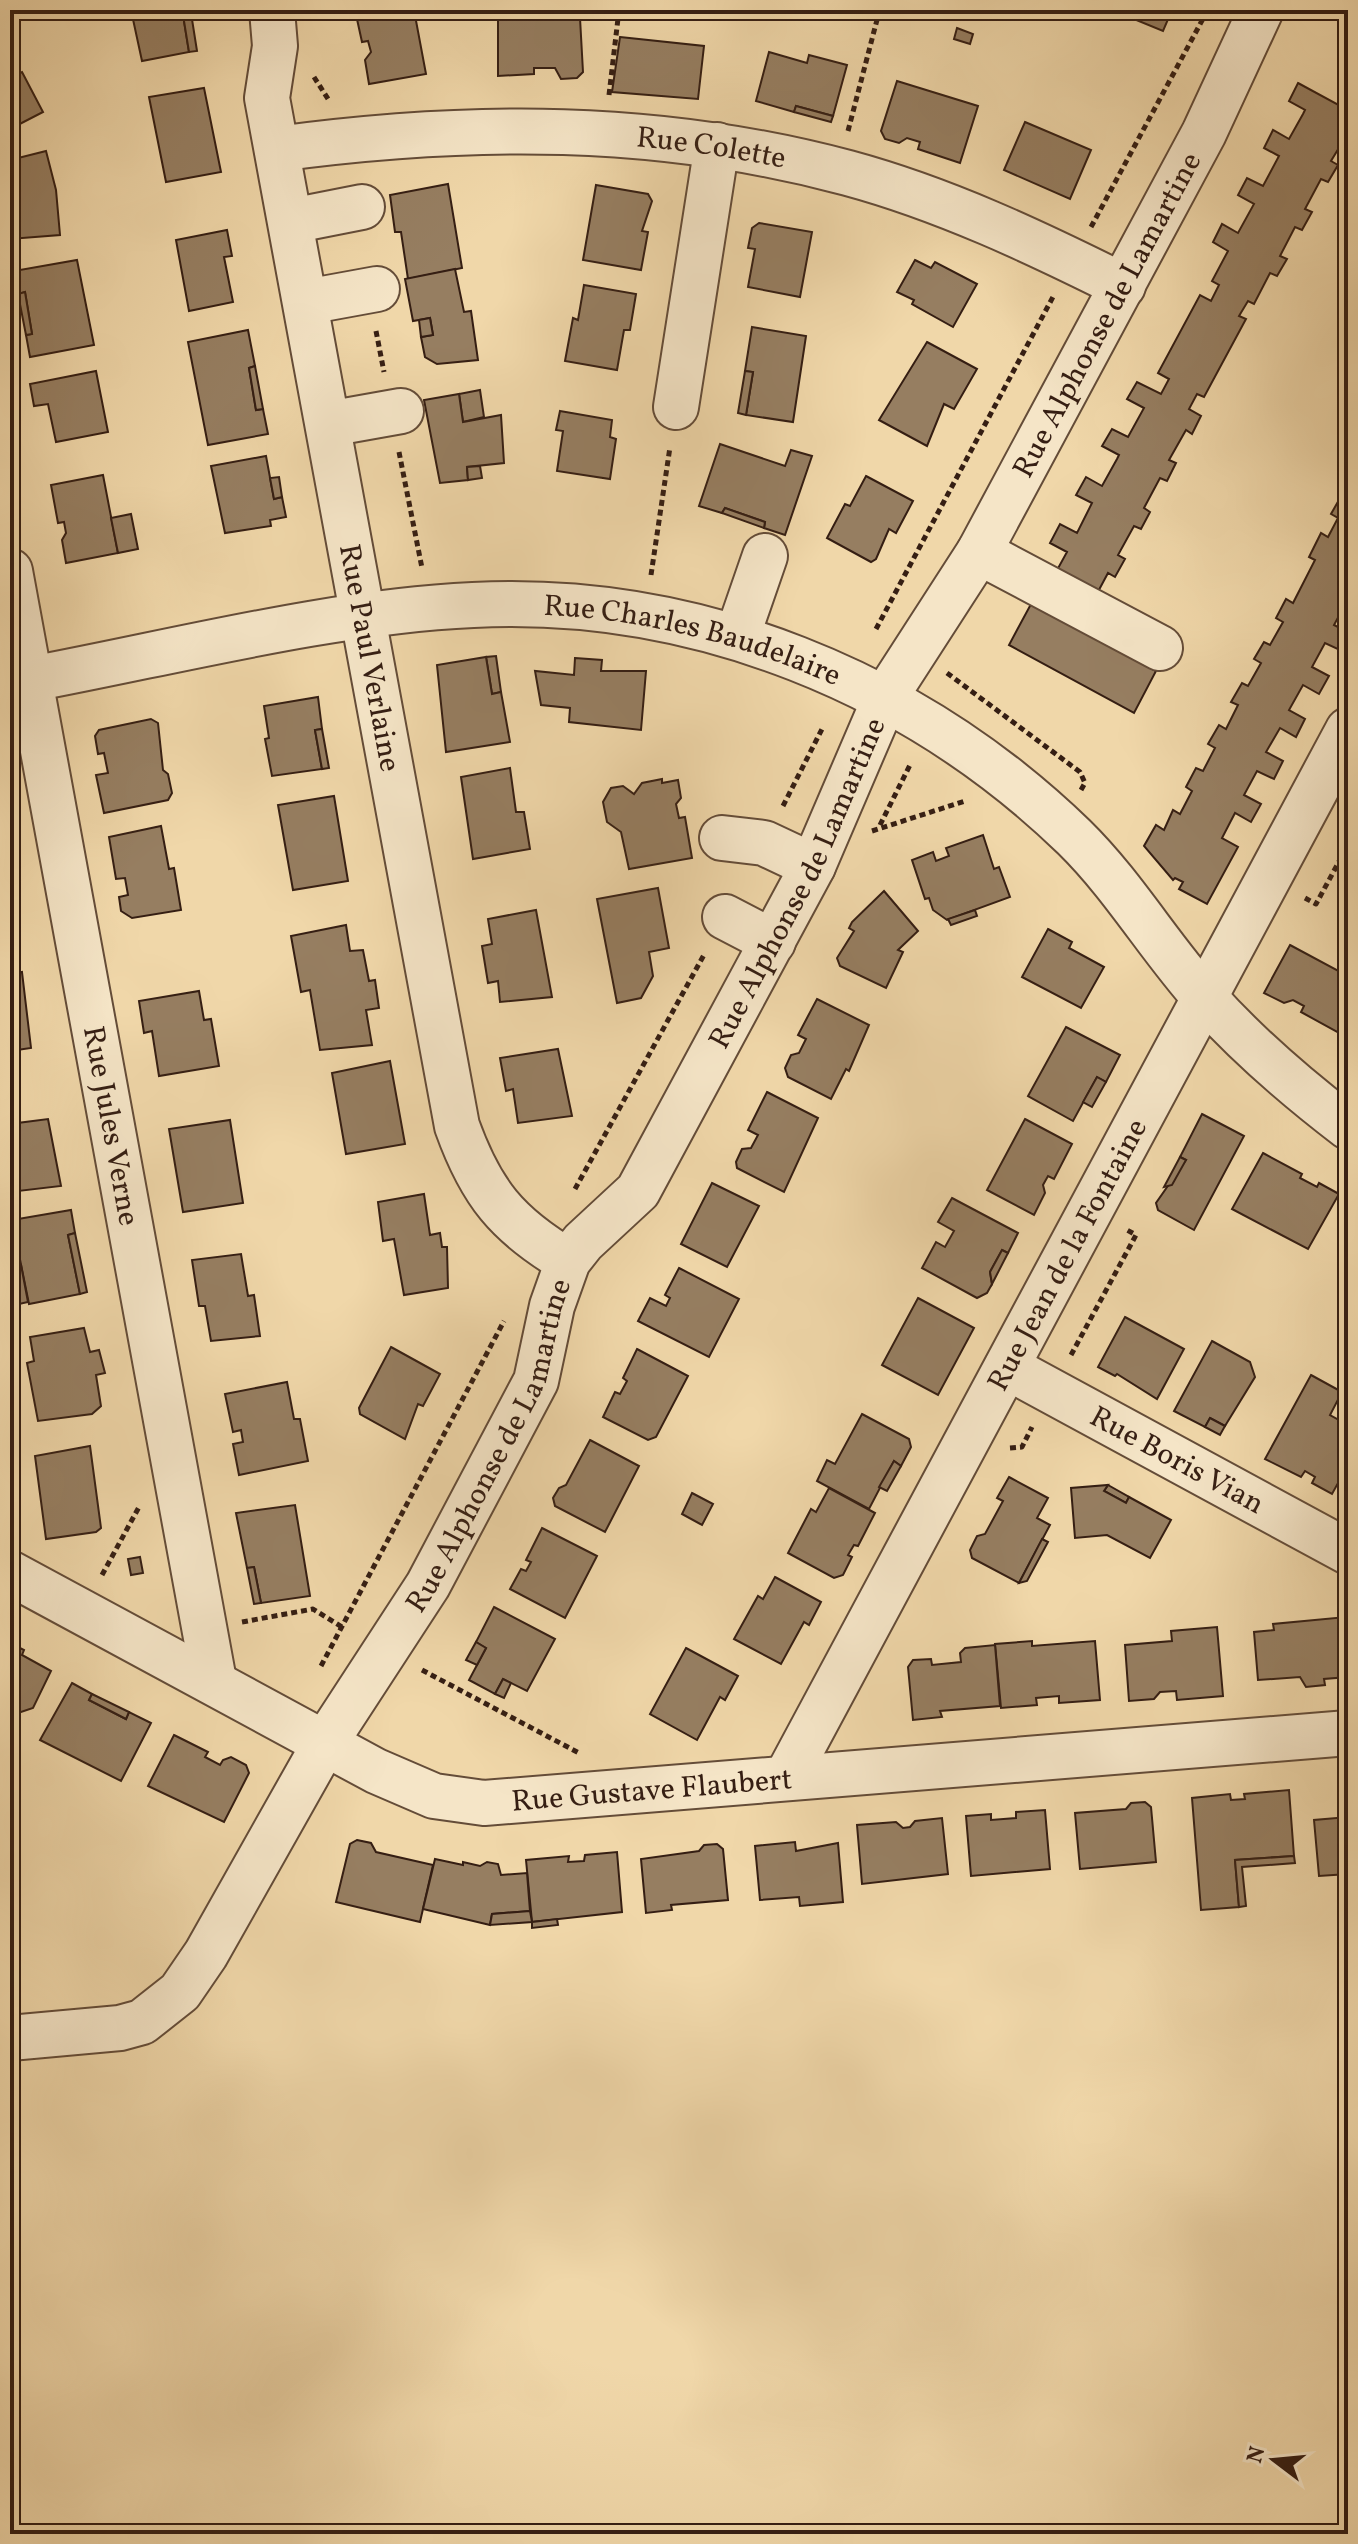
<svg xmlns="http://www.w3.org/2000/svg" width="1358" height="2544" font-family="Vollkorn,serif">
<rect width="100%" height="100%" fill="#f0d7a9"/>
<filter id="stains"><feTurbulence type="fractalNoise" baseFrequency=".0025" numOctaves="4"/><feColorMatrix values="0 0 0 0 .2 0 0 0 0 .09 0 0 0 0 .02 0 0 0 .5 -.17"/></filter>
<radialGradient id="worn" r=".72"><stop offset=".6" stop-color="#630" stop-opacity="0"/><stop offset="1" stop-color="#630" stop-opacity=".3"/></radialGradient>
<!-- building -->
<g fill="#967e61" stroke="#351e13" stroke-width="2">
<path d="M131,10h59l1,3 -8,2 6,37 -47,9z"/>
<path d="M355,10h59l12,64 -57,10 -4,-24 6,-8 -3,-11 -6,1z"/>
<path d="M1112,10h60l-9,21z"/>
<path d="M191,13l6,38 -8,1 -6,-37z"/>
<path d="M534,17l46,1 3,54 -6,6 -16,1 -6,-11h-21v6l-36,2v-56z"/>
<path d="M957,28l16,6 -3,10 -16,-5z"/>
<path d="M620,37l84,9 -6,53 -86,-7z"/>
<path d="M769,52l38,11 2,-8 38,10 -14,51 -37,-10 -2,6 -38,-11z"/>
<path d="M22,72l21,40 -33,17v-51z"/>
<path d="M897,81l81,25 -18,57 -42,-14 2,-7 -13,-4 -8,5 -14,-4 -4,-8z"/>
<path d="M1298,83l50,27v23l-17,28 7,4 -10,17 -7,-3 -16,30 7,3 -10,18 -7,-3 -15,29 7,3 -10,17 -7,-3 -16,31 -6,-3 -9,15 7,3 -42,78 -7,-3 -8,15 12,7 -9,18 -6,-4 -17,30 7,3 -9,18 -7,-3 -16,30 6,4 -9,17 -7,-3 -16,29 7,4 -10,18 -7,-4 -16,30 -41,-22 16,-29 -17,-9 10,-19 17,9 15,-30 -16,-8 10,-18 16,9 15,-27 2,-4 -17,-9 10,-17 16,8 16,-29 -17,-9 10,-17 24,12 8,-15 -11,-6 42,-78 11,6 8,-16 -7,-4 16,-30 -15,-9 9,-18 16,9 16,-29 -16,-9 9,-17 16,8 16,-30 -15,-8 9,-18 16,9 14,-25 2,-4 -16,-9z"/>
<path d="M204,88l17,84 -55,10 -17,-85z"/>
<path d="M796,106l37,10 -2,6 -37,-10z"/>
<path d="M1025,122l66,28 -21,49 -66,-29z"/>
<path d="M46,151l10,39 4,45 -50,4v-79z"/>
<path d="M448,184l14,84 -54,11 -7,-47h-6l-5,-37z"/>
<path d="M596,185l52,9 4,7 -10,30 6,1 -7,38 -58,-10z"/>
<path d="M759,223l53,9 -12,65 -52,-10 7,-38 -7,-1 4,-20z"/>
<path d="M227,230l5,26 -8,1 9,45 -44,9 -13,-71z"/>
<path d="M77,260l17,85 -64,12 -4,-22 6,-1 -7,-42 -7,2 -4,-23z"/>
<path d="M915,260l16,8 4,-6 42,22 -24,43 -41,-23 2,-4 -17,-8z"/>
<path d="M455,269l9,43 7,-1 7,49 -41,4 -12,-7 -4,-20 12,-2 -3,-17 -17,3 -8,-42z"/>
<path d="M584,285l52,9 -6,36h-6l-7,40 -52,-9 8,-43 5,2z"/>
<path d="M25,292l7,42 -6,1 -8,-41z"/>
<path d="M430,318l3,17 -12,2 -2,-17z"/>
<path d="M752,327l54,9 -13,86 -47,-7 7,-43 -8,-1z"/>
<path d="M248,330l7,36 -6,2 7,42 7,-1 5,25 -60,11 -20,-103z"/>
<path d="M927,342l50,27 -23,40 -10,-5 -17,42 -48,-26z"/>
<path d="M255,366l8,43 -7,1 -7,-42z"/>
<path d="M96,371l12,61 -52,10 -8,-38 -14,2 -4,-22z"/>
<path d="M745,371l8,1 -7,43 -8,-2z"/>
<path d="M480,390l4,27 -21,5 -4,-28z"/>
<path d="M459,394l4,28 38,-7 3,48 -37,4 1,13 -28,3 -16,-83z"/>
<path d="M560,411l52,9 -2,17 6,2 -6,40 -53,-8 6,-40 -7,-1z"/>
<path d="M720,444l65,22 6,-16 21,6 -27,79 -21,-7 1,-6 -40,-14 -3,5 -23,-7z"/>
<path d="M266,456l8,43 8,-2 4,20 -16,3 1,6 -46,7 -14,-67z"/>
<path d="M480,466l2,12 -14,2 -1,-13z"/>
<path d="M103,475l15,78 -52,10 -4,-23 4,-7 -2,-11 -6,1 -7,-38z"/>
<path d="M866,476l47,25 -17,32 -7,-4 -13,30 -5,3 -44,-24 18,-34 5,2z"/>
<path d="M279,477l3,20 -8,2 -4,-21z"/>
<path d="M1344,491l4,2v106l-14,26 14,7v7l-6,12 -17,-8 -13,24 17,9 -10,18 -16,-9 -14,25 16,9 -9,18 -16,-9 -14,24 17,9 -9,18 -17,-8 -13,24 17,9 -10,18 -16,-9 -13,25 16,9 -31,57 -28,-15 4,-7 -8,-4 -2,2 -29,-34 12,-21 8,5 9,-20 7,4 12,-23 -6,-4 10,-19 7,3 12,-23 -7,-4 11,-19 7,4 12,-24 -7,-3 11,-19 6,3 13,-23 -7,-4 10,-17 6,3 13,-23 -7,-4 10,-19 7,4 22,-43 -6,-3 12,-24 7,4 10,-19 -7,-4z"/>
<path d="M725,508l40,14 -1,6 -42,-15z"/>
<path d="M131,514l7,35 -20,4 -7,-35z"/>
<path d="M1031,604l125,67 -22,42 -125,-68z"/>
<path d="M496,656l5,36 -9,2 -6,-37z"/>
<path d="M486,657l6,37 9,-2 9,50 -64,10 -9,-87z"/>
<path d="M575,658l27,2 -1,11h45l-5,59 -72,-8 1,-14 -29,-3 -6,-34 39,4z"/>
<path d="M318,697l4,32 -7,1 7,39 -50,7 -7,-37 4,-1 -5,-32z"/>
<path d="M151,719l7,4 5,47 5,4 4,19 -4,7 -64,13 -8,-38 12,-2 -4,-20 -6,1 -3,-18 4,-6z"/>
<path d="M322,729l7,39 -7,1 -7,-39z"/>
<path d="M510,768l6,44h8l6,37 -57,10 -12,-82z"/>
<path d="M662,779v4l16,-3 3,18 -5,6 3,14 6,-1 7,41 -63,11 -8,-37 -14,-10 -4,-20 8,-14 12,-2 11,8 8,-11z"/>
<path d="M334,796l14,85 -55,9 -15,-85z"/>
<path d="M161,826l8,43 5,-1 7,42 -49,8 -11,-7 -2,-14 9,-2 -3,-17 -9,1 -7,-42z"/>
<path d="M983,835l11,34 5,-2 11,30 -63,23 -14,-10 -4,-12 -4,1 -13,-39 21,-8 3,9 13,-5 -3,-8z"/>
<path d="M658,888l11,60 -20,4 4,24 -12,22 -24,5 -20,-104z"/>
<path d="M884,891l34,40 -20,19 5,2 -17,36 -46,-22 -3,-8 17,-27 -5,-3 3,-6z"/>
<path d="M536,910l16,87 -52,5 -2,-21 -10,2 -6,-37 10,-2 -4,-25z"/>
<path d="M975,910l2,6 -26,9 -3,-6z"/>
<path d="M346,925l4,26 13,-1 6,31 6,-1 4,28 -13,2 6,35 -52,5 -10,-60 -9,2 -10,-56z"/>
<path d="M1048,929l24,13 -3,6 35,19 -23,41 -59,-31z"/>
<path d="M1290,945l58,31v41l-9,16 -38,-21 3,-6 -11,-6 -9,3 -20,-10z"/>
<path d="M22,972l9,76 -21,3v-77z"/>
<path d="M199,991l5,29 7,-1 8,47 -60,10 -7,-45 -8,2 -5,-32z"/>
<path d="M817,999l52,26 -20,46 -3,-2 -15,30 -43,-22 -3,-9 6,-13 8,-2 7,-14 -8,-4z"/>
<path d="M1066,1027l54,28 -14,27 -9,-5 -24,44 -45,-25z"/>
<path d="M558,1049l14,67 -54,7 -5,-34 -7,2 -6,-33z"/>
<path d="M390,1061l15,83 -59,10 -14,-81z"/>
<path d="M1097,1077l9,5 -14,25 -9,-5z"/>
<path d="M767,1092l51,26 -34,74 -47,-24 -1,-6 6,-13 9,-1 7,-13 -10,-5z"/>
<path d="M1202,1114l42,22 -50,94 -36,-20 -2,-7 30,-43 -6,-3z"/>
<path d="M48,1119l13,67 -51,6v-68z"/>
<path d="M1025,1119l47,25 -18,35 -6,-3 -5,9 2,8 -11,22 -47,-25z"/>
<path d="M230,1120l13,83 -60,9 -14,-83z"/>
<path d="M1263,1153l39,21 -2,4 17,9 2,-4 20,11 -31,55 -76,-40z"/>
<path d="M1180,1157l6,3 -14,25 -8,2z"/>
<path d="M712,1183l47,23 -32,61 -46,-23z"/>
<path d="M424,1194l6,41 10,-2 2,14h5l1,41 -44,7 -10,-56 -11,2 -5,-39z"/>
<path d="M952,1198l66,35 -10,20 -6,-3 -12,22 2,12 -5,9 -10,5 -55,-30 14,-26 9,5 9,-16 -16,-9z"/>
<path d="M71,1210l4,23 -7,2 12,59 -51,10 -17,-84z"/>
<path d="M75,1233l12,59 -7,2 -12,-59z"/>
<path d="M1002,1250l6,3 -16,31 -2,-12z"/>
<path d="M241,1254l7,42 6,-1 6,41 -49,5 -6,-35h-6l-7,-46z"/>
<path d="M21,1265l7,37 -18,4v-39z"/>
<path d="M679,1268l60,31 -30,58 -71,-36 12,-23 16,8 4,-8 -5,-3z"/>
<path d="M918,1298l56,30 -36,67 -56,-30z"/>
<path d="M1125,1317l59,32 -27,50 -40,-25 -2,2 -17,-9z"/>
<path d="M84,1328l6,24 9,-2 6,23 -9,2 5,31 -9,8 -54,7 -11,-58 7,-2 -4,-24z"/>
<path d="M1212,1341l38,21 5,15 -30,49 -15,-8 -5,9 -31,-16z"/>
<path d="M391,1347l49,27 -17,32 -5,-2 -13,35 -45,-25 -1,-6z"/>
<path d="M637,1349l51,27 -32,61 -8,3 -45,-23 12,-25 5,2 7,-13 -4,-3z"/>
<path d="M1311,1375l31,17 -12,23 18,10v40l-16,29 -20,-11 3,-6 -10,-6 -4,6 -36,-18z"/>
<path d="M287,1382l7,37h6l8,42 -69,14 -6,-31 10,-2 -2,-12 -8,2 -8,-38z"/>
<path d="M862,1414l47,25 2,8 -10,19 -7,-5 -25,48 -52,-28 10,-21 8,4z"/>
<path d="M1210,1418l15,8 -5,9 -15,-8z"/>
<path d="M590,1440l49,26 -34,66 -50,-26 -2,-8 6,-10 7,-3z"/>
<path d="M90,1446l11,82 -5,4 -50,7 -11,-83z"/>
<path d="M894,1461l7,5 -14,25 -8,-4z"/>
<path d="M1009,1477l39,21 -11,20 13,7 -31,58 -47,-25 -2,-8 7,-14 8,-2 18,-33 -6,-3z"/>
<path d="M1108,1485l21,12 -3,6 -22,-12z"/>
<path d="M1108,1485l-4,6 22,12 3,-6 42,23 -21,38 -43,-23 -32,3 -4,-50z"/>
<path d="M829,1488l46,25 -17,33 -4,-1 -6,10 4,2 -9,18 -9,3 -46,-25 23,-44 5,3z"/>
<path d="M692,1493l21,11 -11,21 -20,-11z"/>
<path d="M295,1505l15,91 -49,7 -7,-36 -7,1 -11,-55z"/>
<path d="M542,1528l55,28 -32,62 -55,-29 11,-20 5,2 5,-9 -5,-2z"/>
<path d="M1042,1539l6,3 -21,39 -8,2z"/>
<path d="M140,1557l3,16 -12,2 -3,-16z"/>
<path d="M254,1567l7,36 -7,1 -7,-36z"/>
<path d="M775,1577l46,25 -12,23 -5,-3 -23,42 -47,-25 24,-43 5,3z"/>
<path d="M494,1607l61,32 -28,52 -24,-12 -8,15 -26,-14 17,-32 -10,-6z"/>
<path d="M1346,1617l2,60 -24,2 1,6 -19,2 -6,-10 -42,3 -4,-48 20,-2 -1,-6z"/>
<path d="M1217,1627l6,69 -46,4 -1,-9 -16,1 -6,7 -25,2 -4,-56 47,-4 -1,-10z"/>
<path d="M1032,1641v5l63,-5 5,59 -41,3v-7l-23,2 1,7 -36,3 -6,-64z"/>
<path d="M476,1642l10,6 -9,17 -11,-5z"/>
<path d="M10,1643l14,7 -2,5 29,16 -18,37 -18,6 -5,-13z"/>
<path d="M995,1645l5,61 -60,5 2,6 -29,3 -5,-53 5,-7 18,-1 1,6 29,-3 -1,-9 5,-5z"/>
<path d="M686,1648l52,28 -13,24 -5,-3 -23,43 -47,-26z"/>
<path d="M503,1679l8,4 -7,15 -9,-4z"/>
<path d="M72,1683l20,11 -3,6 37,19 3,-7 22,11 -30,58 -81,-41z"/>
<path d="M92,1694l37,18 -3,7 -37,-19z"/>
<path d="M174,1735l34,17 -3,5 15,8 3,-5 8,-3 15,8 3,8 -25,49 -76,-36z"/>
<path d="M1289,1790l5,66 -59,4 4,47 -38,3 -9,-112 38,-4 1,6 14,-1 -1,-5z"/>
<path d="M1145,1802l6,5 5,55 -76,7 -5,-56 51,-4 5,-6z"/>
<path d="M1045,1810l5,59 -79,7 -5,-60 25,-2v6l25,-2v-6z"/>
<path d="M1348,1817v57l-29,2 -5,-56z"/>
<path d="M942,1818l6,56 -86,10 -5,-59 39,-3 7,6 7,-1 5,-6z"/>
<path d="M357,1840l14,3 5,9 57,13 -13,57 -84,-20 14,-58z"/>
<path d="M795,1842l1,9 42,-8 5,59 -43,4 -1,-9 -39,3 -5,-54z"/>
<path d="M717,1844l6,5 5,51 -57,5 1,5 -26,3 -5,-54 58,-8 5,-6z"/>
<path d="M617,1852l5,60 -90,10 -6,-62 43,-4 -1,6 16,-1 1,-6z"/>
<path d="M1294,1856l1,7 -53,4 4,39 -7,1 -4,-47z"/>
<path d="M435,1859l28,6v-3l17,4 7,-4 11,2 3,11 26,-2 3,38 -38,3 -2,11 -67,-16z"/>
<path d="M530,1911l2,11 -42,3 2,-11z"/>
<path d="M557,1919l1,6 -26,3v-6z"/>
</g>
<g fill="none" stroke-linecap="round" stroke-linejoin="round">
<!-- minor casing -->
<g stroke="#644c38" stroke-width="48">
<g id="minor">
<path id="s1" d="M272,10l3,36 -8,52 190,1028c24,67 50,99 111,135"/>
<path id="s2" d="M277,149c194,-26 380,-27 571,24 96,26 187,69 275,113"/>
<path d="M291,221l71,-14"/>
<path d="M306,302l71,-13"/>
<path d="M676,407l41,-262"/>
<path d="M328,424l73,-13"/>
<path d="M979,552l181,96"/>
<path id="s3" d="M10,571l204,1110"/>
<path d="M737,637l28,-81"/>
<path id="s4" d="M10,683c150,-27 312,-71 463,-78 223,-11 441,77 601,232 50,49 85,110 131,161 43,48 92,90 143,129"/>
<path d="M722,838l42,5 49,23"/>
<path d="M725,917l48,25"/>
<path id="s5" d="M1007,1367l341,185"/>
<path id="s6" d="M10,1573l366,198 58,25 50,7 864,-70"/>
<path id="s7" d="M786,1778l562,-1048"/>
<path id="s8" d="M10,2038l110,-10 22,-6 38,-30 26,-38 119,-211 103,-158 108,-204 16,-75 16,-45 15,-19 55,-51 175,-325 73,-170 93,-144 225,-419 57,-123"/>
</g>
</g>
<!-- path -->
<g stroke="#351e13" stroke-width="5" stroke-dasharray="6 4" stroke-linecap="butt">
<path d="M314,77l16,25"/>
<path d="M609,95l10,-85"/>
<path d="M848,131l30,-115 -4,-6"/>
<path d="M1091,227l114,-212 8,4"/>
<path d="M376,331l8,41"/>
<path d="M399,452l23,116"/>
<path d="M651,575l19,-128"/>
<path d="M876,629l178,-334"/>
<path d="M947,673l133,99 5,11 -4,7"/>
<path d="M783,806l39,-77"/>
<path d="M880,825l31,-62"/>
<path d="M872,831l93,-30"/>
<path d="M1305,898l11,6 32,-59"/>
<path d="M575,1189l130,-236"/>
<path d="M1071,1355l65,-120 -9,-5"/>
<path d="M1010,1448l12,-1 10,-20"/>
<path d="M102,1575l37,-68"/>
<path d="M242,1622l71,-13 29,18"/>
<path d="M321,1666l183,-345"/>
<path d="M422,1670l157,83"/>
</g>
<!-- minor -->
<use href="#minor" stroke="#f5e5c7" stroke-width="44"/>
</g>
<g text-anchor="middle" stroke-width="7" stroke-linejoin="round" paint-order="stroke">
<!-- street labels -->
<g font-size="30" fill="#351e13" stroke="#f5e5c7">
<text dy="10" stroke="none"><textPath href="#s2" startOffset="436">Rue Colette</textPath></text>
<text dy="10" stroke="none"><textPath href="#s8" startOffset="2108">Rue Alphonse de Lamartine</textPath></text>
<text dy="10" stroke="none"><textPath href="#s4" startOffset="694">Rue Charles Baudelaire</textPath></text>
<text dy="10" stroke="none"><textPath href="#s1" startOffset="658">Rue Paul Verlaine</textPath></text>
<text dy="10" stroke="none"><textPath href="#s8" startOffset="1460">Rue Alphonse de Lamartine</textPath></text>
<text dy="10" stroke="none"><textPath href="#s3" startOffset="564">Rue Jules Verne</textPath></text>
<text dy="10" stroke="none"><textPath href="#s7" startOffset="594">Rue Jean de la Fontaine</textPath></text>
<text dy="10" stroke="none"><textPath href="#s8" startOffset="812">Rue Alphonse de Lamartine</textPath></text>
<text dy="10" stroke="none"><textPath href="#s5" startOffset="194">Rue Boris Vian</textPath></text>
<text dy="10" stroke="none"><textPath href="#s6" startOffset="698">Rue Gustave Flaubert</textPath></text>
</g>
</g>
<!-- margin -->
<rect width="1358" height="2544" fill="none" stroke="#f0d7a9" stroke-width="40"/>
<rect x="12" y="12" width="1334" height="2520" fill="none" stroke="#351e13" stroke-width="4"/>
<rect x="20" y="20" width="1318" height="2504" fill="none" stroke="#351e13" stroke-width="2"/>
<!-- north arrow -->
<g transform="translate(1274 2460) rotate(286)" stroke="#f5e5c7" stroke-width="6" paint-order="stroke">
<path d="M0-6L14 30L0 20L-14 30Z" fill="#351e13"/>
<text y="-12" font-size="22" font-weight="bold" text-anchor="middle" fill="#351e13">N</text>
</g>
<rect width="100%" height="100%" filter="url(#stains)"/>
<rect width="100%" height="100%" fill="url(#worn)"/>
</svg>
